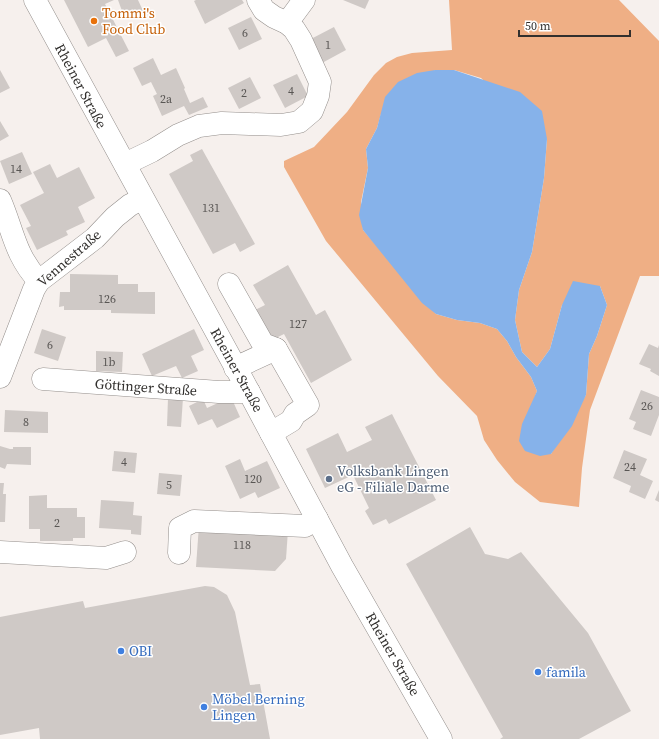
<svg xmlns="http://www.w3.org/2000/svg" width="659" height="739" font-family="'Source Serif 4',serif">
<rect width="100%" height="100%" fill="#f6f0ed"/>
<!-- green -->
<path fill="#efaf85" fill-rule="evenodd" d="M449,0h170l40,41v235h-19l-50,134 -8,58 -3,39 -39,-5 -25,-20 -18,-22 -13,-20 -7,-24 -39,-40 -112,-135 -42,-74v-6l30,-14 33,-35 27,-37 12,-12 11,-6 15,-4 40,-3zM435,70h19l27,8 66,61 -3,39 -12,74 -13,38 -4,30 7,32 15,15 13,-18 12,-44 38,-19 7,19 -10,31 -8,18 -3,41 -35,59 -18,-52 4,-11 -6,-14 -15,-20 -9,-16 -10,-12 -17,-6 -23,-3 -21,-6 -73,-84 -2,-28 7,-34 -2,-19 11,-21 4,-14z"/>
<!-- water -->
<path fill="#86b2ea" d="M435,70h19l66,22 22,19 5,28 -3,39 -12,74 -13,38 -4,30 7,32 15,15 13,-18 12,-44 11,-24 27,5 7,19 -10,31 -8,18 -3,41 -14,31 -21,28 -11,2 -15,-5 -6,-10 3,-17 15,-33 -6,-14 -15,-20 -9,-16 -10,-12 -17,-6 -23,-3 -21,-6 -14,-11 -59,-73 -4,-15 9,-47 -2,-19 11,-21 8,-31 13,-15 19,-9z"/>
<!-- building -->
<g fill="#cfc9c6">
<path d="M64,0h50l-9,4 24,47 -13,6 -10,-19 -18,9z"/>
<path d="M118,0h20l6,13 -19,6z"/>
<path d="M196,0h46l2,3 -39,21 -11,-23z"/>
<path d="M343,0h26l-4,9z"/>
<path d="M251,17l11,22 -23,11 -11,-22z"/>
<path d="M334,27l12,23 -24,13 -13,-23z"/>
<path d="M153,58l8,17 15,-7 9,20 -1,1 6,14 13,-6 5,10 -19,8 -5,-9 -22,10 -9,-20 4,-2 -6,-12 -9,4 -9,-18z"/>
<path d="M0,70l10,18 -10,5z"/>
<path d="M297,74l11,22 -23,12 -12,-23z"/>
<path d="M250,77l11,21 -22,11 -11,-21z"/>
<path d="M0,121l9,15 -9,5z"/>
<path d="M202,149l53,95 -15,8 -5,-9 -22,11 -44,-80 24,-13 -3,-6z"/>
<path d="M22,152l10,22 -23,10 -9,-23z"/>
<path d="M50,164l7,14 22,-11 16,31 -17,9 7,15 -19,9 2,4 -31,15 -11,-22 5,-2 -11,-21 24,-12 -11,-21z"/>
<path d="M288,265l28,50 9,-5 27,50 -41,23 -27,-49 -12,6 -17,-30 10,-5 -12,-20z"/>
<path d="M70,274l48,1v9h20v8h17v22l-44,-1v-3h-47v-4l-5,1 1,-15h10z"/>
<path d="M42,329l24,8 -8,24 -24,-8z"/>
<path d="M194,329l10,21 -13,6 7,15 -16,7 -6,-12 -24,10 -10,-22z"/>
<path d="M649,344l9,4 1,-3v31l-9,-5 1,-2 -12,-5z"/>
<path d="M96,351l27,1 -1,20 -26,-1z"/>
<path d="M641,390l18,7v18l-8,21 -18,-7 3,-7 -7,-3z"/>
<path d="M231,397l9,20 -23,11 -5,-9 -14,6 -9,-19 14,-7 4,9z"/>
<path d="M168,398h15l-2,29 -14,-1z"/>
<path d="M5,410l43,2v21l-44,-1z"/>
<path d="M392,414l44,86 -47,24 -3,-5 -13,6 -8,-14 4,-3 -16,-33 -28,13 -19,-39 32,-16 9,19 25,-12 -7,-13z"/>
<path d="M0,446l10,3h3v-2h18v18l-24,-1 -2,5 -5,-2z"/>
<path d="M624,450l23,9 -7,16 13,6 -8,18 -16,-7 2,-6 -18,-8z"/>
<path d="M114,451l23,2 -2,20 -23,-2z"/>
<path d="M240,459l5,12 22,-10 13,27 -22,10 -3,-6 -15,7 -15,-33z"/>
<path d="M159,473l23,2 -2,21 -23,-2z"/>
<path d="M0,483h4l-1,11h3l-1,28h-5z"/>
<path d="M659,490v12l-4,-2z"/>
<path d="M47,495v13h30v9h8v21h-12v3h-33v-12h-11v-33z"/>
<path d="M101,500l33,2 -1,13 9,1 -1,19 -10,-1v-4l-32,-2z"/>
<path d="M199,525l89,5 -2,29 -11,12 -79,-4z"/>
<path d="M470,527l15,27 23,5 13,-7 67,81 43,78 -52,28h-79l3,-2 -97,-173z"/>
<path d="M205,586l9,1 13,8 8,17 15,73 10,-1 10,55h-230l-1,-11 -39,7v-118l83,-16 2,7z"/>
</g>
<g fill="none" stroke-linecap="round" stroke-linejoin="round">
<!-- minor casing -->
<g stroke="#948f8c" stroke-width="23">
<g id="minor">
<path d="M287,23l17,-23"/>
<path d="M125,164l27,-13 26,-16 21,-9 23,-3 59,2 18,-3 13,-11 6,-15 2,-14 -19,-42 -7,-11 -7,-6 -13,-6 -10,-7 -6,-10"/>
<path d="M0,200c13,30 15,56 39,81"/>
<path d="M229,284l34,60 13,5 32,56 -13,9 -4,7 -20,12"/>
<path d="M235,368l41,-19"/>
<path d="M0,377l34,-88 5,-8 56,-43 20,-21 15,-12 12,-6"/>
<path d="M43,379l176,13h30"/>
<path d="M0,552l106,6 19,-6"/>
<path d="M179,553l1,-25 14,-7 111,5 12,-7"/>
</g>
</g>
<!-- major casing -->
<g stroke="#948f8c" stroke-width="23">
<path id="major" d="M35,0l214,392 93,174 99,173"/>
</g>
<!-- minor -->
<use href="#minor" stroke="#fff" stroke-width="22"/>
<!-- major -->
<use href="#major" stroke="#fff" stroke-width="22"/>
</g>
<!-- markers -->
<circle fill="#e8710a" stroke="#fff" stroke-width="1.5" cx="94" cy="21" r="4"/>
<circle fill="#5c6f8a" stroke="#fff" stroke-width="1.5" cx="329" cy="479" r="4"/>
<g fill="#3f7fe0" stroke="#fff" stroke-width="1.5">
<circle cx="121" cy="651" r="4"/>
<circle cx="538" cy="672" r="4"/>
<circle cx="204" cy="707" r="4"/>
</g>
<g text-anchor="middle" stroke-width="3" stroke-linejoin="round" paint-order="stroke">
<!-- number labels -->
<g font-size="12" fill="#595654">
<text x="245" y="37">6</text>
<text x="328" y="49">1</text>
<text x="291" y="95">4</text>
<text x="244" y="97">2</text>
<text x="166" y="103">2a</text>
<text x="16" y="173">14</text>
<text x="211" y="212">131</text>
<text x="107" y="303">126</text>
<text x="298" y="328">127</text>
<text x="50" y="349">6</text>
<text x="109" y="366">1b</text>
<text x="647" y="410">26</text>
<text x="26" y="426">8</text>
<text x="124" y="466">4</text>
<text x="630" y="471">24</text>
<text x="253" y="483">120</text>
<text x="169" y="489">5</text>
<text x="57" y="527">2</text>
<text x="242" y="549">118</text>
</g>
<!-- food labels -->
<g font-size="14" fill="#c56008" stroke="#fff" text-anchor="start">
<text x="102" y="18">Tommi's<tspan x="102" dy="16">Food Club</tspan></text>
</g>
<!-- street labels -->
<g font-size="14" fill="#32302e" stroke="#fff">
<text transform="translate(81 86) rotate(62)" y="5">Rheiner Straße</text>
<text transform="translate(69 258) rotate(-41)" y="5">Vennestraße</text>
<text transform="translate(237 370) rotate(61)" y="5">Rheiner Straße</text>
<text transform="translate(146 387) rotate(4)" y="5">Göttinger Straße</text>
<text transform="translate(393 654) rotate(60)" y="5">Rheiner Straße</text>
</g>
<!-- service labels -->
<g font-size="14" fill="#4e5e75" stroke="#fff" text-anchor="start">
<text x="337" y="476">Volksbank Lingen<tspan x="337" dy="16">eG - Filiale Darme</tspan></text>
</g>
<!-- shop labels -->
<g font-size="14" fill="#366cbe" stroke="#fff" text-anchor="start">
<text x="129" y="656">OBI</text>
<text x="546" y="677">famila</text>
<text x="212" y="704">Möbel Berning<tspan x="212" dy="16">Lingen</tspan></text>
</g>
</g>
<!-- scale -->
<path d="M519 30v6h111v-6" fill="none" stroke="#32302e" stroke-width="2"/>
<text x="525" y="30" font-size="12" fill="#32302e" stroke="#ffffff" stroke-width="3" paint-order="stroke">50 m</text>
</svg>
